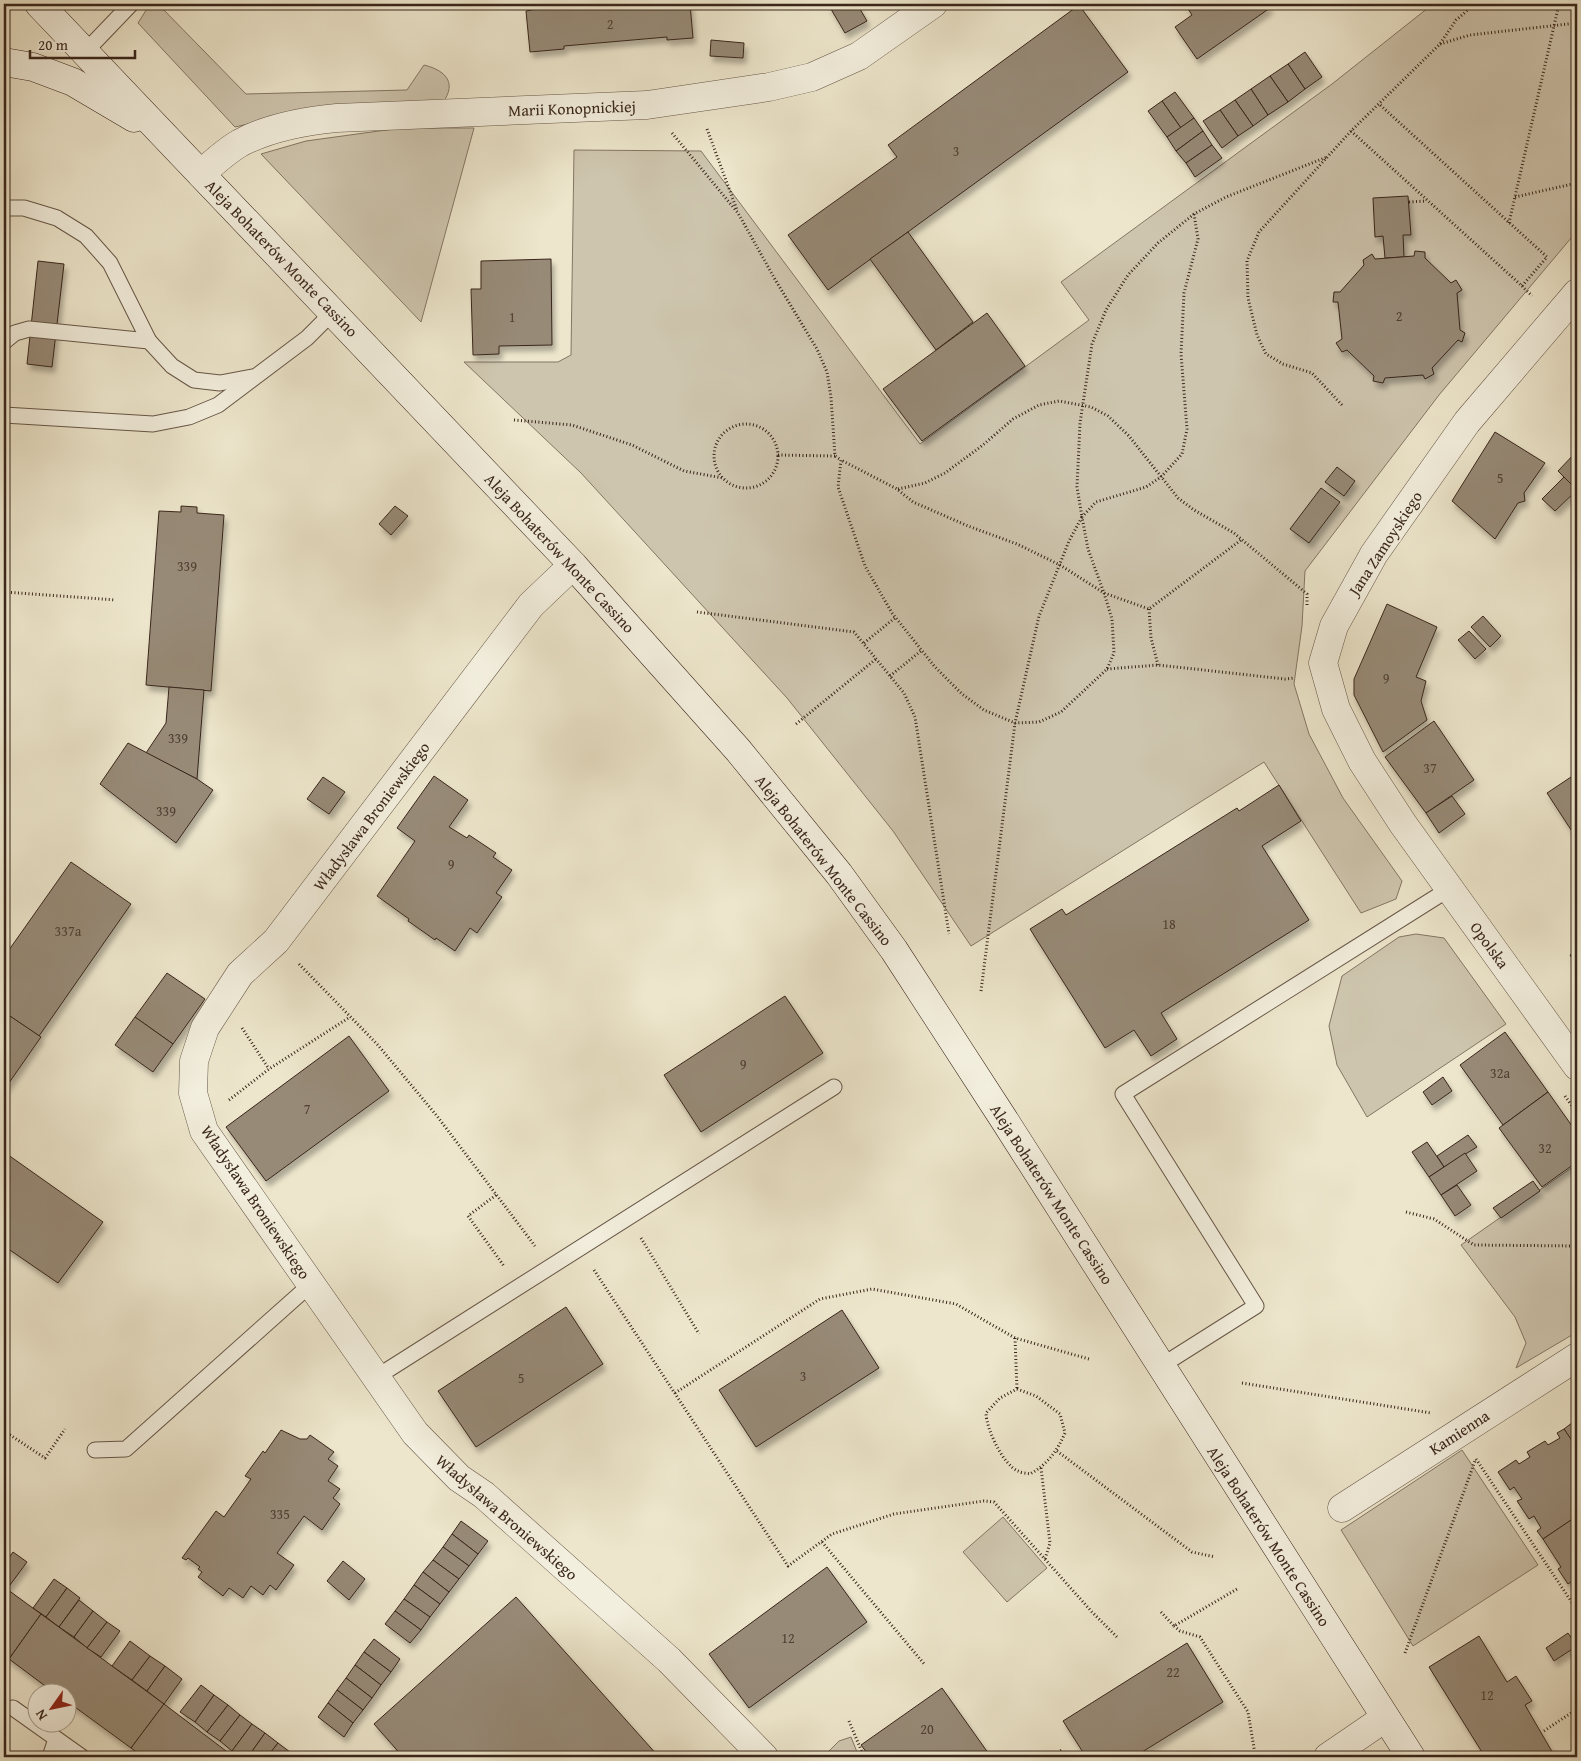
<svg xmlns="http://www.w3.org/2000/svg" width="1581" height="1761" font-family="'Gentium Book Plus',serif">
<defs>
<filter id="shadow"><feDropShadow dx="3" dy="5.5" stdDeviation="2.5" flood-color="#0004"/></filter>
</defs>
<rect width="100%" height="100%" fill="#ede6cc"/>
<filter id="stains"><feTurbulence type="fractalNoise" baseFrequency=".004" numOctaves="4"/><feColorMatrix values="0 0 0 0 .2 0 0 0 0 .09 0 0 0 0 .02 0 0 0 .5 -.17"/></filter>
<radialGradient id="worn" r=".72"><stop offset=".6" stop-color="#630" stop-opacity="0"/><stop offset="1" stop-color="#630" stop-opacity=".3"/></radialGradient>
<!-- green -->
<g fill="#cec5ae" stroke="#847664">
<path d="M150,4h8l88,90 161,-4 17,-25c24,6 34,20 16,41l-179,15 -26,6 -97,-104z"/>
<path d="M1433,4h144v227l-138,164 -134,176 -3,55 -8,58 15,50 34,64 59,83 -6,18 -35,14 -97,-151 -293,184 -78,-115 -106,-133 -206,-225 -117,-111h94l13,-7 3,-205 127,1 219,293 169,-124 -28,-38 271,-198z"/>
<path d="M401,128h73l-53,194 -160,-168 45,-13z"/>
<path d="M1416,934l28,4 62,86 -139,93 -30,-52 -8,-39 13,-50 57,-39z"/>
<path d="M1577,1164v168l-61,36 10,-25 -11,-26 -54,-72z"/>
<path d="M1462,1450l76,115 -125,81 -72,-116z"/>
<path d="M1003,1517l44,51 -40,34 -44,-50z"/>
<path d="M851,1737l8,20h-28l-4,-4 12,-12z"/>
</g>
<!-- building -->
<g fill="#978a77" stroke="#39261b" filter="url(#shadow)">
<path d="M532,4h158l3,34 -26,2v-3l-103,9v3l-34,3 -4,-41 6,-1z"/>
<path d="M828,4h29l10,17 -22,12z"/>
<path d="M1185,4h82l3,4 -73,51 -22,-32 17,-12z"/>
<path d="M1079,5l49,67 -300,218 -40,-55 109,-78 -9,-12z"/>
<path d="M711,40l33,3 -1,15 -33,-2z"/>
<path d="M1305,52l17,25 -17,12 -17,-25z"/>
<path d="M1288,64l17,25 -17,13 -18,-26z"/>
<path d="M1270,76l18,26 -20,13 -17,-26z"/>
<path d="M1251,89l17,26 -15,11 -18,-26z"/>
<path d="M1175,92l19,26 -13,10 -19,-27z"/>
<path d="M1235,100l18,26 -15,10 -18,-26z"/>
<path d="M1162,101l19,27 -14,9 -19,-26z"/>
<path d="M1220,110l18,26 -16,12 -19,-27z"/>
<path d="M1194,118l9,13 -27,20 -9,-14z"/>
<path d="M1203,131l9,14 -26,18 -10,-12z"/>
<path d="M1212,145l10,13 -27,19 -9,-14z"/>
<path d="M1408,196l3,39h-8l1,22 -19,1 -2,-22 -8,1 -2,-39z"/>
<path d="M908,232l65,90 -37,28 -66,-91z"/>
<path d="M1415,251l10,1v6l26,25 5,-3 6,10 -5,3 3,37 5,3 -3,9 -4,-2 -26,28 2,6 -9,5 -2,-4 -38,3 -2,5 -10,-2 1,-5 -27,-26 -5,2 -6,-9 6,-4 -4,-37h-5l1,-10h6l24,-27 -1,-5 9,-6 3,5 39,-3z"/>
<path d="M551,259l1,86 -53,1v8l-26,1 -2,-66h10v-28z"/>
<path d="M38,261l26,3 -12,103 -25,-3z"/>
<path d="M987,313l38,53 -103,75 -39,-52z"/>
<path d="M1495,432l50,31 -21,30 1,8 -7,2 -23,36 -43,-38z"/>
<path d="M1577,451v31l-4,4 -15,-15z"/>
<path d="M1337,467l18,14 -11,15 -19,-14z"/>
<path d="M1564,477l13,13 -22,21 -13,-12z"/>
<path d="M1321,488l19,14 -31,41 -19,-14z"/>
<path d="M181,506l16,1v6l27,2 -13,176 -65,-6 13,-174 22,1z"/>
<path d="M395,506l13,10 -17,19 -12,-11z"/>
<path d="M1387,604l50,23 -21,50 10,4 -5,20 6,19 -44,32 -29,-57v-16z"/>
<path d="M1483,616l18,20 -11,11 -19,-20z"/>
<path d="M1469,631l17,18 -11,10 -17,-19z"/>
<path d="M169,687l35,3 -7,89 -51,-26 20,-30z"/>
<path d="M1434,721l40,59 -48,33 -41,-56z"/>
<path d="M128,743l69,36 16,11 -37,53 -76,-59z"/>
<path d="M1577,773v66l-30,-46z"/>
<path d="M434,776l34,24 -19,27 18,11 2,-3 27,18 -3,4 19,13 -16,23 6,4 -25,36 -7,-5 -15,23 -19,-13 -1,2 -27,-19 1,-2 -32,-23 38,-55 -18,-13z"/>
<path d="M323,777l22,15 -16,22 -22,-15z"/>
<path d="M1279,785l22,36 -39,25 47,74 -148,93 16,26 -26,17 -17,-26 -29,18 -75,-119 32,-20 4,6 171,-107 2,3z"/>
<path d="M1452,796l13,18 -26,19 -13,-20z"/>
<path d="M71,862l60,42 -92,132 -35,-24v-55z"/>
<path d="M1577,950v17l-7,-12z"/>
<path d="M167,973l38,26 -32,45 -38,-27z"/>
<path d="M785,996l38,57 -122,79 -37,-57z"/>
<path d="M4,1012l37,25 -37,53z"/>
<path d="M135,1017l38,27 -20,28 -38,-27z"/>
<path d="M1505,1032l43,60 -45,33 -43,-60z"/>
<path d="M349,1036l40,55 -123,90 -40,-54z"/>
<path d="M1443,1077l9,14 -20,14 -9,-13z"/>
<path d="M1548,1092l29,41v29l-35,25 -43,-59z"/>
<path d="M1468,1135l9,12 -33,20 -7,-11z"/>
<path d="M1427,1142l17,25 -15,10 -17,-25z"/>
<path d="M4,1152l99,70 -45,61 -54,-37z"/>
<path d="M1465,1153l12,18 -36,24 -12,-18z"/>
<path d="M1533,1181l7,10 -39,27 -8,-10z"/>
<path d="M1457,1185l14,20 -16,11 -14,-21z"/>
<path d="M566,1307l37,57 -127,83 -38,-56z"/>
<path d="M842,1310l37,58 -123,79 -37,-57z"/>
<path d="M1577,1419v29l-13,-19z"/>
<path d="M1564,1429l13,19v68l-34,23 -6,-8 4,-3 -7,-12 -5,3 -12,-18 5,-2 -8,-12 -4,3 -12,-18 18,-12 3,4 11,-7 -3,-5 18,-11 3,4 12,-7 -3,-5z"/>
<path d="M281,1430l19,9h7l3,-4 24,17 -6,7 10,7 -10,15 12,8 -7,9 7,6 -18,26 -18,-14 -27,37 17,12 -18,25 -6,-5 -7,10 -12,-9 -8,12 -14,-10 -6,8 -25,-19 4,-5 -4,-3 2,-2 -12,-9 -2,2 -4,-2 34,-47 8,6 27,-38 -6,-3 18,-25 2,2z"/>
<path d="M1577,1516v75l-6,-9 -3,2 -10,-15 3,-2 -18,-28z"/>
<path d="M461,1521l27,20 -10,13 -26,-20z"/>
<path d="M452,1534l26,20 -9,12 -26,-19z"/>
<path d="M443,1547l26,19 -10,13 -26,-19z"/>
<path d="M13,1552l14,10 -20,27 -3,-2v-22z"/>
<path d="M433,1560l26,19 -10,13 -26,-20z"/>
<path d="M343,1561l22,18 -16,21 -22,-19z"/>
<path d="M827,1567l40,55 -118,86 -40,-54z"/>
<path d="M423,1572l26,20 -9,12 -26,-19z"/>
<path d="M54,1579l13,9 -21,29 -13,-9z"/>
<path d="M414,1585l26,19 -10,13 -26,-18z"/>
<path d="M4,1587l37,27 -32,45 -5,-4z"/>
<path d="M67,1588l13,10 -21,29 -13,-10z"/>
<path d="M516,1597l143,160h-256l-29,-33z"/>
<path d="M404,1599l26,18 -9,13 -26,-19z"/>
<path d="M79,1600l14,11 -19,26 -15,-10z"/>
<path d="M93,1611l14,11 -20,26 -13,-11z"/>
<path d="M395,1611l26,19 -11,13 -25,-19z"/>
<path d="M41,1614l123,90 -33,44 -63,-46v-8h-12l-47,-35z"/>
<path d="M107,1622l13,9 -19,26 -14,-9z"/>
<path d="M1568,1633l9,13 -23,15 -8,-13z"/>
<path d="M1479,1636l28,46 9,-6 16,25 -7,4 29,50 -4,2h-65l-56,-90z"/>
<path d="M374,1639l26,20 -9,13 -27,-20z"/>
<path d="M130,1641l20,15 -18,24 -20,-14z"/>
<path d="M1187,1643l36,59 -89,55h-48l-23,-36z"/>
<path d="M364,1652l27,20 -10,13 -26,-20z"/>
<path d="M150,1656l15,10 -18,25 -15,-11z"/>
<path d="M355,1665l26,20 -9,13 -26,-20z"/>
<path d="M165,1666l17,13 -18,25 -17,-13z"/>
<path d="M346,1678l26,20 -9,12 -26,-20z"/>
<path d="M201,1685l13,10 -19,27 -15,-10z"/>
<path d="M942,1688l49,69h-121l-9,-12z"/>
<path d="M337,1690l26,20 -10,13 -25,-20z"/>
<path d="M214,1695l14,10 -21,27 -12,-10z"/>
<path d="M328,1703l25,20 -9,14 -26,-20z"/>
<path d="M164,1704l70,53h-91l-12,-9z"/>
<path d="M228,1705l12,10 -20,26 -13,-9z"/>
<path d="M240,1715l12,9 -20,27 -12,-10z"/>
<path d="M252,1724l13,9 -17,24h-7l-9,-6z"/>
<path d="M265,1733l13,10 -11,14h-19z"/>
<path d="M278,1743l12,9 -4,5h-19z"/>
</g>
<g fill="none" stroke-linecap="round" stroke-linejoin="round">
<!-- lane casing -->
<g stroke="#665647" stroke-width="17">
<g id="lane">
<path d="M85,52l46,-48"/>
<path d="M4,208h20l33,10 29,18 24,27 39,78 23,25 22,14 26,3 32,-6"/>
<path d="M4,342l11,-9 14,-4 120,12"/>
<path d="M4,415l149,9 36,-7 29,-12 89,-67 26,-26"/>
<path d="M1161,1366l95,-60 -133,-212 326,-205"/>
<path d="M375,1378l459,-291"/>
<path d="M95,1450l31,-1 185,-165"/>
<path d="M13,1708l69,49"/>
<path d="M50,1757l6,-18"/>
</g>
</g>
<!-- street casing -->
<g stroke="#665647" stroke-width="29">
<g id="street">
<path d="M201,174c12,-11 25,-23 39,-31 30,-16 65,-22 97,-25l310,-13 122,-18 43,-10 47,-21 74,-52"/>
<path d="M1577,293l-110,129 -93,132 -40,72 -11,37 13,46 26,52 41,63 174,242"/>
<path d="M573,565l-42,40 -255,336 -36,33 -35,54 -11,33 -1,32 11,38 211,302 44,45 25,17 185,165 95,97"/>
<path d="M1342,1508l235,-151"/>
<path d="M1328,1757l57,-39"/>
</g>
</g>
<!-- secondary casing -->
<g stroke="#39261b" stroke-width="29">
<g id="secondary">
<path d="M39,4l534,561 165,185 101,124 55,76 109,168 408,639"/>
<path d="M4,62l29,5 40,15 61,36"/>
</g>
</g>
<!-- path -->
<g stroke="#39261b" stroke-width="3" stroke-dasharray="1 2.5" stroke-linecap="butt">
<path d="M1440,44l30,-9 107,-12"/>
<path d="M707,129l30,81"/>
<path d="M1351,131l171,155 25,-29 -168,-153"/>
<path d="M672,133l66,80 38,68 41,68 10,23 4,25 4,59 6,4 -3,27 27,79 27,47 43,54 27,27 22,16 31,13 24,-1 22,-10 46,-43 7,-16 -2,-34 -8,-26 -44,-28 -43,-21 -49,-18 -55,-24 -16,-13 -56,-29"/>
<path d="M1515,197l62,-14"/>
<path d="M1409,202l17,-1"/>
<path d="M1194,214l4,25 -14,54 -3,61 6,75 -5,25 -21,23 -15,10 -50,15 -14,15 6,32 16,44 45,16 92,-69"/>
<path d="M1509,223l50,-219"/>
<path d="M1522,286l10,10"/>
<path d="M1342,405l-30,-32 -29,-9 -17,-10 -9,-19 -9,-37 -1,-37 12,-29 92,-101 89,-87 16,-24 19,-16"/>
<path d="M514,420l58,5 60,20 52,26 39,7"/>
<circle cx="746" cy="456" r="32"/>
<path d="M778,455l57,1"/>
<path d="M898,489l27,-6 20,-10 38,-28 30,-26 26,-14 20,-4 32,6 17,9 21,20 49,62 16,12 40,23 73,61v13"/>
<path d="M4,592l111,8"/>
<path d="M1149,609l2,29 7,27"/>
<path d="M697,612l157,20 50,61 11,24 34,217"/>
<path d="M864,643l32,-26"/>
<path d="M1107,669l51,-4 127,14 9,-1"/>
<path d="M890,676l32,-26"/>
<path d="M796,724l80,-65"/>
<path d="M299,964l78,80 60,72 98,130"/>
<path d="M981,991l34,-268 24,-107 30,-75 13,-24 -5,-30 3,-64 12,-79 14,-34 22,-35 30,-32 36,-29 32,-17 101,-40"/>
<path d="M242,1028l27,41"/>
<path d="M1565,1096l12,17"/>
<path d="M229,1100l40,-31 81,-52"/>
<path d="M496,1195l-28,21 36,50"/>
<path d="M1406,1212l28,7 40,26 103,1"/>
<path d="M641,1238l58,96"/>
<path d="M594,1270l194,296 44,-32 62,-20 90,-13 10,1 98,110 26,26"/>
<path d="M1015,1338l2,51"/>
<path d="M1242,1383l189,30"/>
<path d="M1017,1389l19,7 24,18 5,19c-8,18 -17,31 -35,41 -4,-1 -9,-1 -12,-3 -15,-6 -32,-43 -32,-58l14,-15z"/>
<path d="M675,1393l145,-94 52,-10 84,15 59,34 74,21"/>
<path d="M4,1431l41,27 20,-29"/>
<path d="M1057,1451l135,101 23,5"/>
<path d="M1476,1459l101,151"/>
<path d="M1041,1468l9,75 -5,16"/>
<path d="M822,1542l103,123"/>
<path d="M1161,1612l13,14 63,-37"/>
<path d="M1174,1626l6,5 20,6 48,75 7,42 3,3"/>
<path d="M1405,1653l70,-192"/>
<path d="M849,1721l15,36"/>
<path d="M1544,1731l33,-22"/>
<path d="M1052,1757l11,-8"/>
</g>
<!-- lane -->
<use href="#lane" stroke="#f3efde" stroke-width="15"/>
<!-- street -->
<use href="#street" stroke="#f3efde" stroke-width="28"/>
<!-- secondary -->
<use href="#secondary" stroke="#f3efde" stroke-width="28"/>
</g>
<g text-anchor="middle" stroke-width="4" stroke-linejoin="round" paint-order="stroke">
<!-- number labels -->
<g font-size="14" fill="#503f32">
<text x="610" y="29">2</text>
<text x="956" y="156">3</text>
<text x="1399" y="321">2</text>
<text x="512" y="322">1</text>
<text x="1500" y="483">5</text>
<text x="187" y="571">339</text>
<text x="1386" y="683">9</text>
<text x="178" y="743">339</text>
<text x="1430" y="773">37</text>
<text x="166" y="816">339</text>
<text x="451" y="869">9</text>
<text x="1169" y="929">18</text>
<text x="68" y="936">337a</text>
<text x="743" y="1069">9</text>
<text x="1500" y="1078">32a</text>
<text x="307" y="1114">7</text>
<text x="1545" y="1153">32</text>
<text x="803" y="1381">3</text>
<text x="521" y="1383">5</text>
<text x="280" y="1519">335</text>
<text x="788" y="1643">12</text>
<text x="1173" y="1677">22</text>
<text x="1487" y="1700">12</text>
<text x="927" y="1734">20</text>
</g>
<!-- street labels -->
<g font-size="16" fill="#39261b" stroke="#f3efde">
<text transform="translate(572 108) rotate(-2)" y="6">Marii Konopnickiej</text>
<text transform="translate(282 258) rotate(46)" y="6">Aleja Bohaterów Monte Cassino</text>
<text transform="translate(1385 543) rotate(-57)" y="6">Jana Zamoyskiego</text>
<text transform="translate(560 553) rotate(47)" y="6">Aleja Bohaterów Monte Cassino</text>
<text transform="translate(371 816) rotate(-53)" y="6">Władysława Broniewskiego</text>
<text transform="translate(824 860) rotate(52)" y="6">Aleja Bohaterów Monte Cassino</text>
<text transform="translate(1490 945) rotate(54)" y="6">Opolska</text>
<text transform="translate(1052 1194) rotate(57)" y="6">Aleja Bohaterów Monte Cassino</text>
<text transform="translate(256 1202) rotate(56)" y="6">Władysława Broniewskiego</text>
<text transform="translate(1459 1432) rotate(-33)" y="6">Kamienna</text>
<text transform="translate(507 1517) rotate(41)" y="6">Władysława Broniewskiego</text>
<text transform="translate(1269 1536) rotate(57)" y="6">Aleja Bohaterów Monte Cassino</text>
</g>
</g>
<!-- margin -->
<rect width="1581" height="1761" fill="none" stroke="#ede6cc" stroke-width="20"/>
<rect x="5" y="5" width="1571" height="1751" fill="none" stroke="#39261b" stroke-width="2.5"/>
<rect x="10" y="10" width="1561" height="1741" fill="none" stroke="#39261b"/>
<!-- north arrow -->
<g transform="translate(52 1708) rotate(237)"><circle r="24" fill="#f3efde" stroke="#a99f90"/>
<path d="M0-4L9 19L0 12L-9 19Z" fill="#8f2418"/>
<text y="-8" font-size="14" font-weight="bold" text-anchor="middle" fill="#39261b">N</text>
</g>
<!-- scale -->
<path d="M30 50v8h105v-8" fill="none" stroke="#39261b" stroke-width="2.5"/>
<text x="38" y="50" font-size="15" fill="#39261b" stroke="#f3efde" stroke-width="4" paint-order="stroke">20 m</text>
<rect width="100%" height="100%" filter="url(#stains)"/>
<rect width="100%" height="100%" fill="url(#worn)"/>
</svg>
